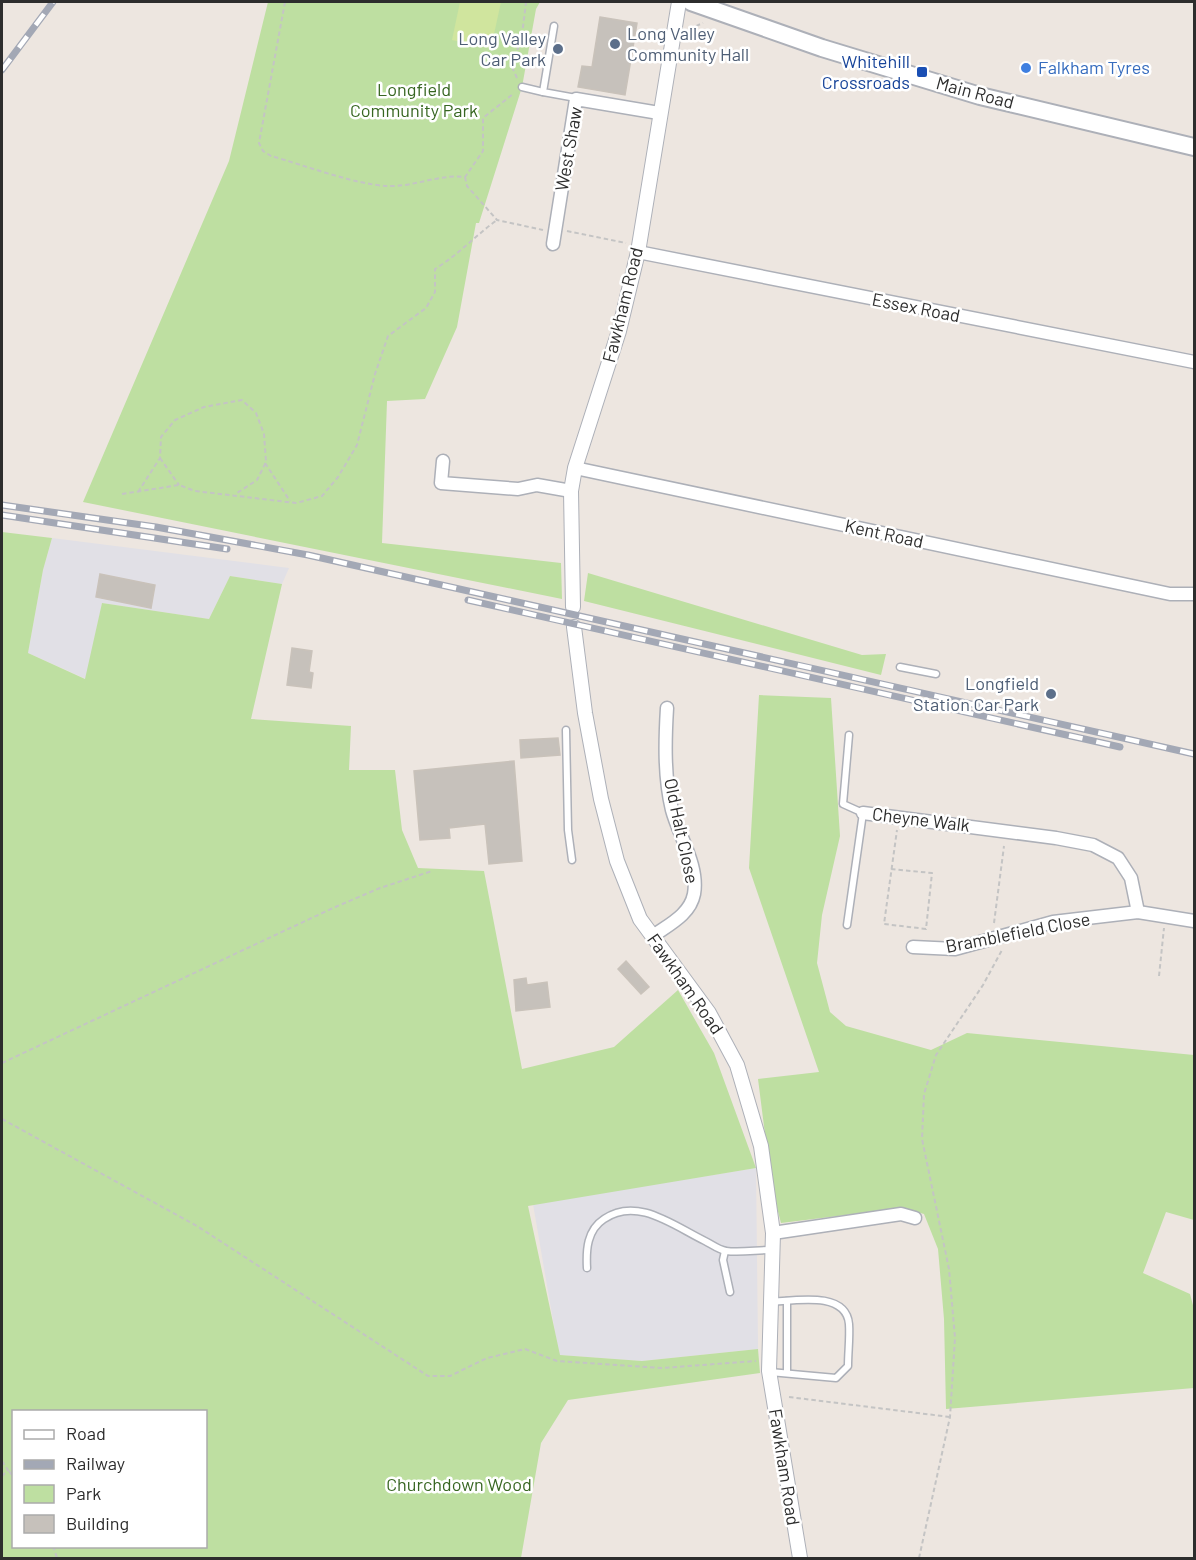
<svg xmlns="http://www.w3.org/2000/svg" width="1196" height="1560" font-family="Barlow,sans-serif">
<rect width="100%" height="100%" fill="#ede6e0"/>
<!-- industrial -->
<g fill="#e1e0e6">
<path d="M52,538l237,30 -7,16 -52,-8 -21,43 -107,-16 -16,76 -58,-26 15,-83z"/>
<path d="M756,1168l2,181 -116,12 -83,-6 -26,-151z"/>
</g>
<!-- green -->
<g fill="#bedfa1" fill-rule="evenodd">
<path d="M268,2h272l-4,7 -14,78 -43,136h-3l-19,104 -32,72 -38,2 -5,142 179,20 1,36 -479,-97 146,-341z"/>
<path d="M2,532l50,6 -9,32 -15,83 57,26 17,-76 107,16 21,-43 52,8 -31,135 100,7 -2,44h46l7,60 16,38 66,3 38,198 92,-22 64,-57 36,63 42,115 -228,38 32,149 82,6 116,-12 2,24 -192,27 -27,43 -20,115h-519zM14,1412h192v134h-192z"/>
<path d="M588,573l274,82 24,-1 -5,21 -297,-74z"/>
<path d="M759,695l72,3 9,138 -18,79 -5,48 13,49 16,14 85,24 36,-17 227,22v165l-28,-8 -23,61 47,21 4,15v79l-248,21 -2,-90 -6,-70 -14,-35 -21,-6 -122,15 -9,-34 -14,-110 61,-7 -70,-204z"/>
</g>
<!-- pitch -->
<path fill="#d0e59e" d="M460,2h41l-10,46 -39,-8z"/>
<!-- building -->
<g fill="#c6c1bb" stroke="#c9c2ba" stroke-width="1.5">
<path d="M600,17l37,6 -12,72 -47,-8 4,-21 10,1z"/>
<path d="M100,574l55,11 -4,23 -55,-11z"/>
<path d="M292,648l20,3 -3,21 4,1 -2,15 -24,-3z"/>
<path d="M558,738l2,17 -39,3 -1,-18z"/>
<path d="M514,761l8,100 -33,3 -4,-40 -36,4 1,10 -30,2 -6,-69z"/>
<path d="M626,961l23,26 -8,7 -23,-25z"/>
<path d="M526,978l1,7 20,-3 3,25 -34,4 -2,-31z"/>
</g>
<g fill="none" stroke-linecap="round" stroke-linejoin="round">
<!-- service casing -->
<g stroke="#adb0b8" stroke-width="9">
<g id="service">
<path d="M554,26l-11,66 33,6"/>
<path d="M522,87l21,5"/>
<path d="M900,667l36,7"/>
<path d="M566,730l2,100 4,30"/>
<path d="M847,925l16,-112 -20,-9 6,-69"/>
<path d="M725,1251l-2,9 7,32"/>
<path d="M587,1268c-1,-18 0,-38 17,-49 33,-23 70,7 101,22 6,3 14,9 21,10 14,2 31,-1 46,-1"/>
<path d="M787,1301v72"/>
<path d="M770,1372l66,6 12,-12c0,-14 2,-28 1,-42 -3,-34 -56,-23 -78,-22"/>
</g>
</g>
<!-- minor casing -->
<g stroke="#adb0b8" stroke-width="15">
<g id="minor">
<path d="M553,244l23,-145 83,14"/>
<path d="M638,252l556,110"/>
<path d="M443,461l-2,22 77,6 19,-4 34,6"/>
<path d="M575,468l595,126h24"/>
<path d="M863,813l193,25 37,7 25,13 13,20 7,34"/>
<path d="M653,936c15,-11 37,-21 41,-42 5,-28 -15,-58 -22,-84 -8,-33 -7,-69 -5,-102"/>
<path d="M913,947l42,2 98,-27 85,-10 56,9"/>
<path d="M773,1233l128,-19 14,4"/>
</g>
</g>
<!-- tertiary casing -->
<g stroke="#adb0b8" stroke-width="16">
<g id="tertiary">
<path d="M573,607l-2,-116 4,-23 44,-137 19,-79 41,-250"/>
<path d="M574,627l11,86 16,86 16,62 23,58 69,94 28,52 24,81 12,87 -4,138 31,187"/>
</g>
</g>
<!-- secondary casing -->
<g stroke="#adb0b8" stroke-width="20">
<path id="secondary" d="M691,2l131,46 158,48 214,51"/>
</g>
<!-- path -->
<g stroke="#c4c4c4" stroke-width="2" stroke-dasharray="4.5 3" stroke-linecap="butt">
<path d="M285,2l-26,141 4,8 8,5c33,9 85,29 117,30 26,1 50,-12 77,-9l18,-26v-33l30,-24"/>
<path d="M689,29l14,-6"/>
<path d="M517,78l-5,-11 10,-32 4,-33"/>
<path d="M465,177l2,9 30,34 46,10"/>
<path d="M567,231l59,12"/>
<path d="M160,458l19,27"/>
<path d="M265,463l25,38"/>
<path d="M138,492l22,-34 1,-21 14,-17 29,-13 38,-7 14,13 8,21 2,28 -9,18 -20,13"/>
<path d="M122,494l57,-9 16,6 101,12 26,-7 16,-19 19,-32 18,-71 13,-38 38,-28 9,-16v-23c23,-14 40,-33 62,-49"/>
<path d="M891,869l41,4 -6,56 -42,-5 13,-94"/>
<path d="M994,923l10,-77"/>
<path d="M1159,976l5,-48"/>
<path d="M2,1063l331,-155 47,-20 52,-17"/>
<path d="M2,1119l195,107 231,150h22l37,-18 38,-9 32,12 105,7 94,-7"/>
<path d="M789,1397l161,20"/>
<path d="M2,1461l6,9 -6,6"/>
<path d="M9,1471l5,7"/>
<path d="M53,1546l4,12"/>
<path d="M919,1558l31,-141 5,-79 -6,-69 -27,-130 2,-45 12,-39 47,-70 19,-35"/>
</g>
<!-- service -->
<use href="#service" stroke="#fff" stroke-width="6"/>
<!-- minor -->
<use href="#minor" stroke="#fff" stroke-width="12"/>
<!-- tertiary -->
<use href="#tertiary" stroke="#fff" stroke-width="14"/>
<!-- secondary -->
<use href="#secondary" stroke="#fff" stroke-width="16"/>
<!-- rail casing -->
<g stroke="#a3a8b5" stroke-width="7">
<g id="rail">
<path d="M2,70l51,-68"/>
<path d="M2,505l154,22 152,28 886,199"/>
<path d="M2,515l225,34"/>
<path d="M468,600l652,147"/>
</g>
</g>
<!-- rail -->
<use href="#rail" stroke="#fff" stroke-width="4.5" stroke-dasharray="14" stroke-linecap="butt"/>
</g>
<!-- markers -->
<g fill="#5c6f8a" stroke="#fff" stroke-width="2">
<circle cx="615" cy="44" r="6"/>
<circle cx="558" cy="49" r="6"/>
<circle cx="1051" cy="694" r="6"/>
</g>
<circle fill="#3f7fe0" stroke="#fff" stroke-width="2" cx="1026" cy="68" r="6"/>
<rect fill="#1a4fb4" stroke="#fff" stroke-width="2" x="916" y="66" width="12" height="12" rx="3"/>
<g text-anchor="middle" stroke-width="5" stroke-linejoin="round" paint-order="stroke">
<!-- service labels -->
<g font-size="18" fill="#4e5e75" stroke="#fff" text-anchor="end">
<text x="627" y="40" text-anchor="start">Long Valley<tspan x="627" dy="21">Community Hall</tspan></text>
<text x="546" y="45">Long Valley<tspan x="546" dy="21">Car Park</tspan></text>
<text x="1039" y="690">Longfield<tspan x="1039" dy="21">Station Car Park</tspan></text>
</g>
<!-- transit labels -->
<g font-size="18" fill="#164399" stroke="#fff" text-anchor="end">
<text x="910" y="68">Whitehill<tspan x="910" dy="21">Crossroads</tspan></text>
</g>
<!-- shop labels -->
<g font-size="18" fill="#366cbe" stroke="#fff" text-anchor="start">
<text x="1038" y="74">Falkham Tyres</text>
</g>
<!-- park labels -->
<g font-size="18" fill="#376621" stroke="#fff">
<text x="414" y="96">Longfield<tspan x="414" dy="21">Community Park</tspan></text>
<text x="459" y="1491">Churchdown Wood</text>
</g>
<!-- street labels -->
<g font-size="18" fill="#2d2d2d" stroke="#fff">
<text transform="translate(975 93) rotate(15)" y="6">Main Road</text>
<text transform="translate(569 149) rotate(-80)" y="6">West Shaw</text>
<text transform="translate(623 305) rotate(-76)" y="6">Fawkham Road</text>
<text transform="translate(916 308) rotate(11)" y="6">Essex Road</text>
<text transform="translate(884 534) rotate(12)" y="6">Kent Road</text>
<text transform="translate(921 820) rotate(7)" y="6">Cheyne Walk</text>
<text transform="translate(681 831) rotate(78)" y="6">Old Halt Close</text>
<text transform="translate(1018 933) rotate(-11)" y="6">Bramblefield Close</text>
<text transform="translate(685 984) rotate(55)" y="6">Fawkham Road</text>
<text transform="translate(784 1467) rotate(81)" y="6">Fawkham Road</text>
</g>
</g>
<!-- border -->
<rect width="1196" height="1560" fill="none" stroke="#2d2d2d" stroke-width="6"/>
<!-- legend -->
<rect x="12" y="1410" width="195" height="138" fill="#ffffff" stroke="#ababab" stroke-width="1.5"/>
<rect x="24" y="1430" width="30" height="9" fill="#ffffff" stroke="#ababab" stroke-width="1.5"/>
<text x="66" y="1440" font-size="18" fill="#2d2d2d">Road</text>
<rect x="24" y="1460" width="30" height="9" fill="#a3a8b5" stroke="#ababab" stroke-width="1.5"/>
<text x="66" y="1470" font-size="18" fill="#2d2d2d">Railway</text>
<rect x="24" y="1485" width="30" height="18" fill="#bedfa1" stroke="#ababab" stroke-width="1.5"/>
<text x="66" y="1500" font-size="18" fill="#2d2d2d">Park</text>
<rect x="24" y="1515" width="30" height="18" fill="#c6c1bb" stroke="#ababab" stroke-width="1.5"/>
<text x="66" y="1530" font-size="18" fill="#2d2d2d">Building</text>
</svg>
